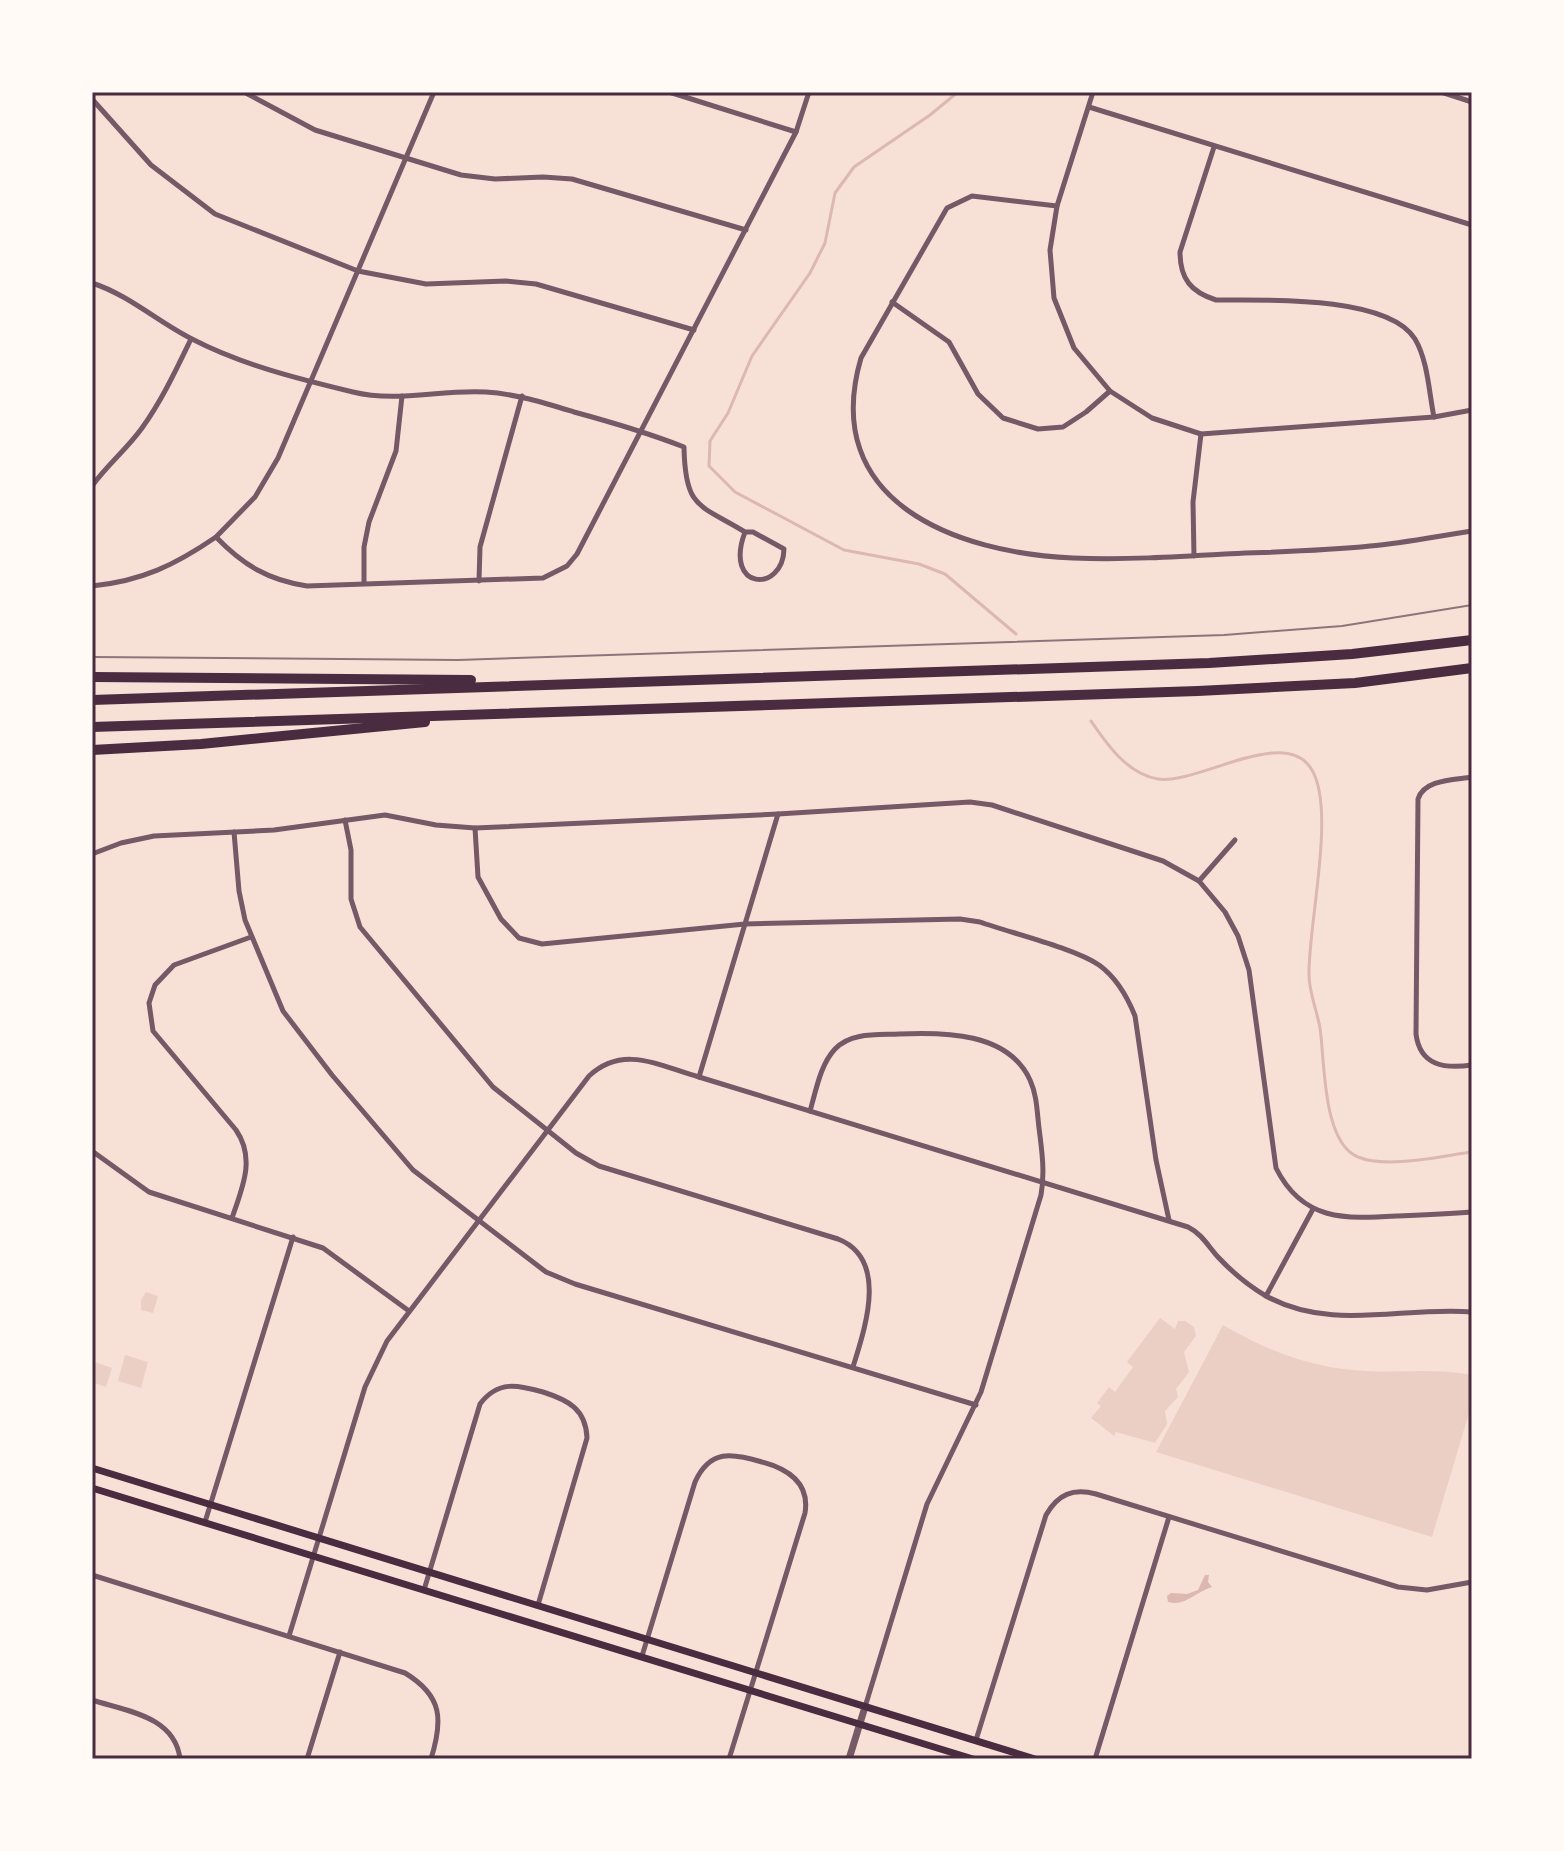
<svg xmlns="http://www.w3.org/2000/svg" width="1564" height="1851" font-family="Barlow,sans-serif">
<rect width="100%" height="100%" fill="#f7e1d7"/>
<!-- green -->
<g fill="#ebcfc5">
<path d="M146,1292l12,4 -5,17 -12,-3v-10z"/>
<path d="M1160,1318l15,11 3,-8h7l9,6 2,9 -12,16 5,20 -13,17 2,8 -13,14 2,13 -12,19 -39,-11 -2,4 -23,-18 10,-12 -4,-3 12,-16 6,5 18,-25 -6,-5z"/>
<path d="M1223,1325c44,26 91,44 143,46 35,2 71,-3 106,4v28l-40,134 -276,-85z"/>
<path d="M125,1355l23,7 -7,26 -23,-7z"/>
<path d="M92,1361l20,7 -6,19 -14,-5z"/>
</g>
<!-- water -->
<path fill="#dcb8b0" d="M1205,1575h4l-1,7 4,5c-15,4 -27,20 -44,15l-1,-6 4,-3 16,1 11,-4z"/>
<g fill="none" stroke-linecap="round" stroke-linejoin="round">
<!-- stream -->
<g stroke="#dcb8b0" stroke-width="3">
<path d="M958,92l-28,23 -76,52 -19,26 -10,50 -15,30 -58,83 -24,57 -18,28 -1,25 26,26 109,58 75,14 26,10 71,60"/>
<path d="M1091,721c16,23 36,53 67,58 40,6 128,-55 154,-9 24,41 -4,155 -3,205 0,17 8,36 11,53 5,33 2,114 38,129 29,12 83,-1 114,-5"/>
</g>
<!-- minor -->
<g stroke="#755966" stroke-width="5">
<path d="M244,92l71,38 146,45 34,4 48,-2 29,2 174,51"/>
<path d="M669,92l127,40"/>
<path d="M1441,92l31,10"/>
<path d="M92,99l59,66 64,49 143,57 68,13 80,-3 30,3 158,46"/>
<path d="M1089,107l383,118"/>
<path d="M1214,147l-34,105c0,27 11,40 36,48 47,0 172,-5 199,39 13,22 14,54 19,78"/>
<path d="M1057,206l-85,-10 -25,12 -86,150c-42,144 95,195 212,200 50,2 101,-1 152,-4 48,-2 97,-3 145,-8 34,-3 68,-10 102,-15"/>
<path d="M92,283c37,12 66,39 100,56 50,26 107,40 161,53 44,11 89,-3 133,0 31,2 59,11 88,20 37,10 74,21 110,35 1,62 15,57 61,85h8l31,17c-1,44 -61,42 -39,-17"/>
<path d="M892,302l57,40 29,52 25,24 35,11 25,-2 23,-15 24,-21 -36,-43 -20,-50 -4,-48 7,-44 36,-114"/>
<path d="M1110,391l42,27 49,16 233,-17 38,-7"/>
<path d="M92,486c15,-21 35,-37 50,-58 20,-28 34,-58 49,-89"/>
<path d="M216,537l39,-40 23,-39 156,-366"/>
<path d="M1194,556l-1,-54 8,-68"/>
<path d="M479,581l1,-34 42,-151"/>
<path d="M364,583v-36l5,-25 27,-71 6,-55"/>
<path d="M92,586c50,-5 83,-21 124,-49 27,28 52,43 91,49l236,-8 24,-12 10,-12 219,-422 13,-40"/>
<path d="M1472,777c-17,3 -48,2 -54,22l-2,235c4,32 29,35 56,31"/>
<path d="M345,820l6,30v49l9,28 133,160 83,66 23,13 239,73c51,20 27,89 15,128"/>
<path d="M475,828l3,49 23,42 18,19 23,6 203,-20 215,-5 20,3c31,11 94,26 119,43 18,13 28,31 36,51l21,144 13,60"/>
<path d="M234,832l5,59 6,29 38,91 49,64 81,95 133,102 29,12 401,121"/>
<path d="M92,854l29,-11 33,-7 120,-6 111,-15 51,10 39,3 303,-14 192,-12 22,3 171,56 36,20 26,31 13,24 11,34 27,198c27,54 70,51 122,48 25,-1 49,-2 74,-4"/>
<path d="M1199,881l36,-41"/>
<path d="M699,1077l79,-263"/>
<path d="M810,1111c6,-20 10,-46 25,-62 16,-17 43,-14 64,-15 45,-2 109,-2 131,46 7,15 7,32 9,48 3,23 6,45 2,67l-60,197 -54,112 -62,203"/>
<path d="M92,1151l57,41 174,56 86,63"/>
<path d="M232,1218c10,-30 24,-59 4,-88l-83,-99 -4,-28 6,-18 19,-20 77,-28"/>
<path d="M1266,1296l47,-87"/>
<path d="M205,1522l88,-285"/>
<path d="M92,1575l313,98c38,23 38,47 26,86"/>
<path d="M424,1590l56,-186c18,-24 38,-19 63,-12 25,8 43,17 44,46l-49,167"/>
<path d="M289,1636l76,-249 22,-46 202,-265c35,-32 70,-10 110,1l489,150c14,7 20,19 30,30 14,15 31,29 48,39 66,36 136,10 206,16"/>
<path d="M642,1656l53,-174c15,-33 37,-29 67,-20 26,7 48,21 43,51l-76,246"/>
<path d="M92,1700c34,11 83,16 88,59"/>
<path d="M976,1740l70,-225c12,-21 27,-27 50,-21l302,93 29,3 45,-8"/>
<path d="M307,1759l33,-107"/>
<path d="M1095,1759l74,-242"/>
</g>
<!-- tertiary -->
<path stroke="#755966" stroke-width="7" d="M849,1759l16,-52"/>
<!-- secondary -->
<g stroke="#4a2c40" stroke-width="7">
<path d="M92,1468l943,291"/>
<path d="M92,1488l881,271"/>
</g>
<!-- motorway -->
<g stroke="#4a2c40" stroke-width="10">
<path d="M92,677l379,3"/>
<path d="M92,700l1117,-37 143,-9 120,-14"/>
<path d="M92,727l1106,-36 157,-8 117,-15"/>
<path d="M92,750l109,-6 224,-22"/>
</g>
<!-- tram -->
<path stroke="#8f747c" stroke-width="2" d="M92,657l366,3 766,-25 118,-9 130,-21"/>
</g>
<!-- border -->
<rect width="1564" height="1851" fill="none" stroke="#fffaf5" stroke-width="188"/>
<rect x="94" y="94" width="1376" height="1663" fill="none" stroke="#4a2c40" stroke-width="3"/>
</svg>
